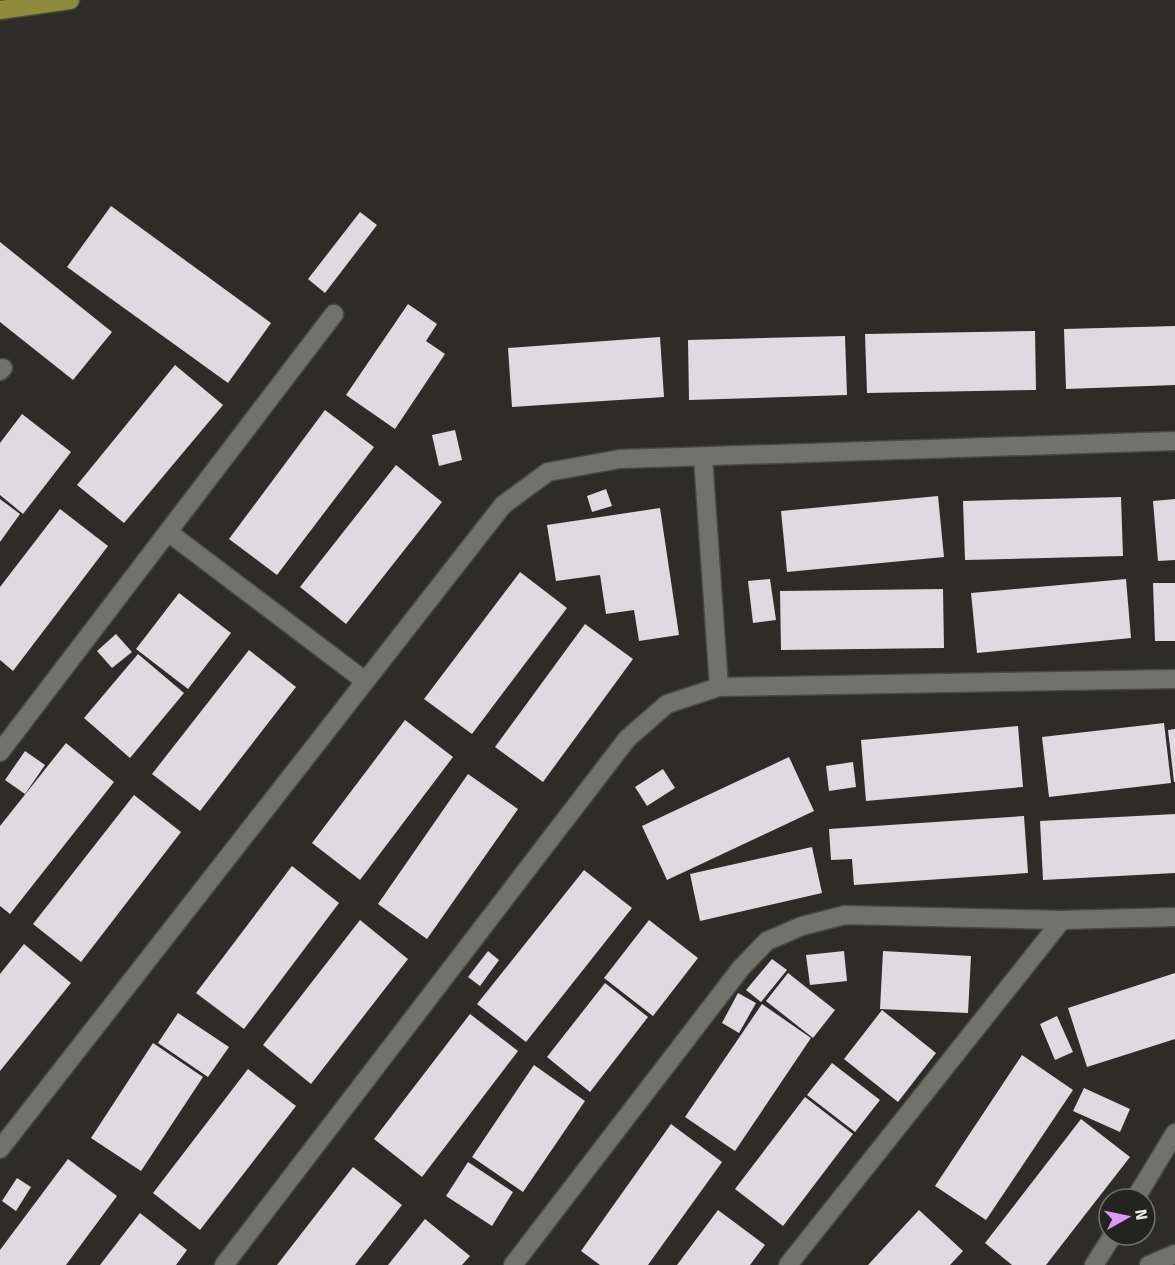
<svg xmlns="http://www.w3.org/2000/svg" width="1175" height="1265" font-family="'Fira Sans',sans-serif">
<rect width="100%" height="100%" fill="#2d2c28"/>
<!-- building -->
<g fill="#dedadf">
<path d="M111,206l160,117 -43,60 -161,-116z"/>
<path d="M360,212l17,13 -52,68 -17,-14z"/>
<path d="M0,242l112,90 -39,48 -73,-58z"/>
<path d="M408,304l29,20 -11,17 19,13 -50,75 -49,-34z"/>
<path d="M1175,326v59l-109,4 -2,-60z"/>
<path d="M1035,331l1,59 -169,3 -2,-59z"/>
<path d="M845,336l2,59 -158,5 -1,-60z"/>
<path d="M660,337l4,60 -152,10 -4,-59z"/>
<path d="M175,365l48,40 -99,118 -47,-38z"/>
<path d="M325,410l49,37 -97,128 -48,-36z"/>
<path d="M22,414l49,38 -48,62 -23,-19v-52z"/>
<path d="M455,430l7,30 -23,6 -7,-31z"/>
<path d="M396,465l46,37 -96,122 -46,-37z"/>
<path d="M606,489l6,17 -20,6 -5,-16z"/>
<path d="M938,496l6,61 -157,15 -6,-61z"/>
<path d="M1121,497l2,59 -158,4 -2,-59z"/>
<path d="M0,499l20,15 -20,28z"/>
<path d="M1175,499v61l-17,1 -5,-60z"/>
<path d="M660,508l19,127 -40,6 -5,-31 -28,4 -6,-39 -44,6 -9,-56z"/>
<path d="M60,509l48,37 -95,125 -13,-11v-73z"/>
<path d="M520,572l47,36 -95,126 -48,-35z"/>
<path d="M770,579l6,41 -23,3 -5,-42z"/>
<path d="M1126,579l5,59 -154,15 -6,-60z"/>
<path d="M1153,583h22v58h-20z"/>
<path d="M943,589l1,59 -163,2 -1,-59z"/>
<path d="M179,593l52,40 -43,56 -52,-40z"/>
<path d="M585,624l48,35 -90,123 -48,-35z"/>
<path d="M116,634l16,18 -20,16 -15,-17z"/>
<path d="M249,650l47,37 -96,124 -48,-37z"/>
<path d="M138,654l46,39 -54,65 -46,-40z"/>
<path d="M405,720l48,37 -93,123 -48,-37z"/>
<path d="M1164,723l7,60 -122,14 -7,-60z"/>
<path d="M1018,726l5,61 -157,14 -5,-61z"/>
<path d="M1175,729v53h-1l-6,-52z"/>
<path d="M66,743l48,39 -104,132 -10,-8v-80z"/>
<path d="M25,751l20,14 -20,29 -20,-14z"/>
<path d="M789,757l25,54 -147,69 -25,-54z"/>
<path d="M853,762l3,25 -27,4 -3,-25z"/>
<path d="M663,769l12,19 -28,18 -12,-19z"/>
<path d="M468,774l50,35 -91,130 -49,-35z"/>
<path d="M134,795l47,37 -100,130 -48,-38z"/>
<path d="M1175,814v59l-132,7 -3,-59z"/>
<path d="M1024,816l4,57 -174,12 -2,-26 -21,1 -2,-31z"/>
<path d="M812,847l10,46 -122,28 -10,-47z"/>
<path d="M292,866l47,37 -95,126 -48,-36z"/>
<path d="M584,870l48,38 -106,134 -49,-38z"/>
<path d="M360,920l48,39 -97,125 -48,-39z"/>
<path d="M649,920l49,38 -45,58 -49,-38z"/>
<path d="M24,944l47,39 -71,88v-97z"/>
<path d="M488,951l11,9 -19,26 -12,-9z"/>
<path d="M844,951l3,30 -37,4 -4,-30z"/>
<path d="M883,951l88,5 -3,57 -88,-4z"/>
<path d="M772,959l15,11 -26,32 -15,-12z"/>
<path d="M788,973l47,37 -22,28 -47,-37z"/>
<path d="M1175,973v66l-88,28 -19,-59z"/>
<path d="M605,983l43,34 -58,75 -43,-35z"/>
<path d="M738,993l18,10 -17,30 -17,-10z"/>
<path d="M762,1004l49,34 -76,113 -50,-34z"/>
<path d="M882,1010l54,43 -38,49 -54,-43z"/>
<path d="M178,1013l51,34 -21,30 -50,-34z"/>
<path d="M470,1014l48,37 -96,126 -48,-38z"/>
<path d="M1057,1016l16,36 -18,8 -15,-36z"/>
<path d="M153,1043l50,34 -62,94 -50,-33z"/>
<path d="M1022,1055l51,35 -87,130 -51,-34z"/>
<path d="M832,1063l48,37 -25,32 -48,-37z"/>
<path d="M534,1065l51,36 -62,91 -51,-35z"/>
<path d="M248,1069l48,37 -96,124 -47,-37z"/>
<path d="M1084,1088l46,21 -10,23 -47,-21z"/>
<path d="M805,1097l48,37 -70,92 -48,-37z"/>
<path d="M1081,1119l49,38 -84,108h-34l-27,-22z"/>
<path d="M671,1124l51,38 -74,103h-48l-19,-14z"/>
<path d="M68,1159l49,37 -51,69h-66v-15z"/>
<path d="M468,1162l45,30 -21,34 -46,-30z"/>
<path d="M353,1167l49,38 -47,60h-78z"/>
<path d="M17,1178l14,9 -15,24 -14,-10z"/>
<path d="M718,1210l47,35 -15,20h-73z"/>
<path d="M919,1210l44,41 -13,14h-82z"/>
<path d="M140,1213l47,37 -11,15h-76z"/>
<path d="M425,1219l45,37 -8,9h-74z"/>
</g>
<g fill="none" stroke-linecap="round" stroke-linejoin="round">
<!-- service casing -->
<g stroke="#484844" stroke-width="21">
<g id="service">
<path d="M1135,1199l40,-66"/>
<path d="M1094,1265l19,-30"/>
</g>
</g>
<!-- minor casing -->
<g stroke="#484844" stroke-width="21">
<g id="minor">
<path d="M0,371l3,-3"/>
<path d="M168,532l197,149"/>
<path d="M719,687l456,-8"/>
<path d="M0,752l334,-438"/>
<path d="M0,1149l503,-644 45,-33 72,-13 555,-18"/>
<path d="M224,1265l403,-526 40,-35 52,-17 -16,-230"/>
<path d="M513,1265l228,-297 26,-27 35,-15 43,-11 217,5 113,-3"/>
<path d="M788,1265l274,-345"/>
<path d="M1149,1265l26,-11"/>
</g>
</g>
<!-- primary casing -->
<g stroke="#484844" stroke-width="21">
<path id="primary" d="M0,10l70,-10"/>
</g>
<!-- service -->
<use href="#service" stroke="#72726d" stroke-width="18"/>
<!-- minor -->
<use href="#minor" stroke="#72726d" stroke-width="18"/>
<!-- primary -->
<use href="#primary" stroke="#8f8b3c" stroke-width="18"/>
</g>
<!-- north arrow -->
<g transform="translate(1127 1217) rotate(81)"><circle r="28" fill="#23231f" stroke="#72726e" stroke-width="1.5"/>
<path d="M0-4.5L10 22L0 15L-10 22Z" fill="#db99f5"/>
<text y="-9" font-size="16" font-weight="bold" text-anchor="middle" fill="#e8e8e5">N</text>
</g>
</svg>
